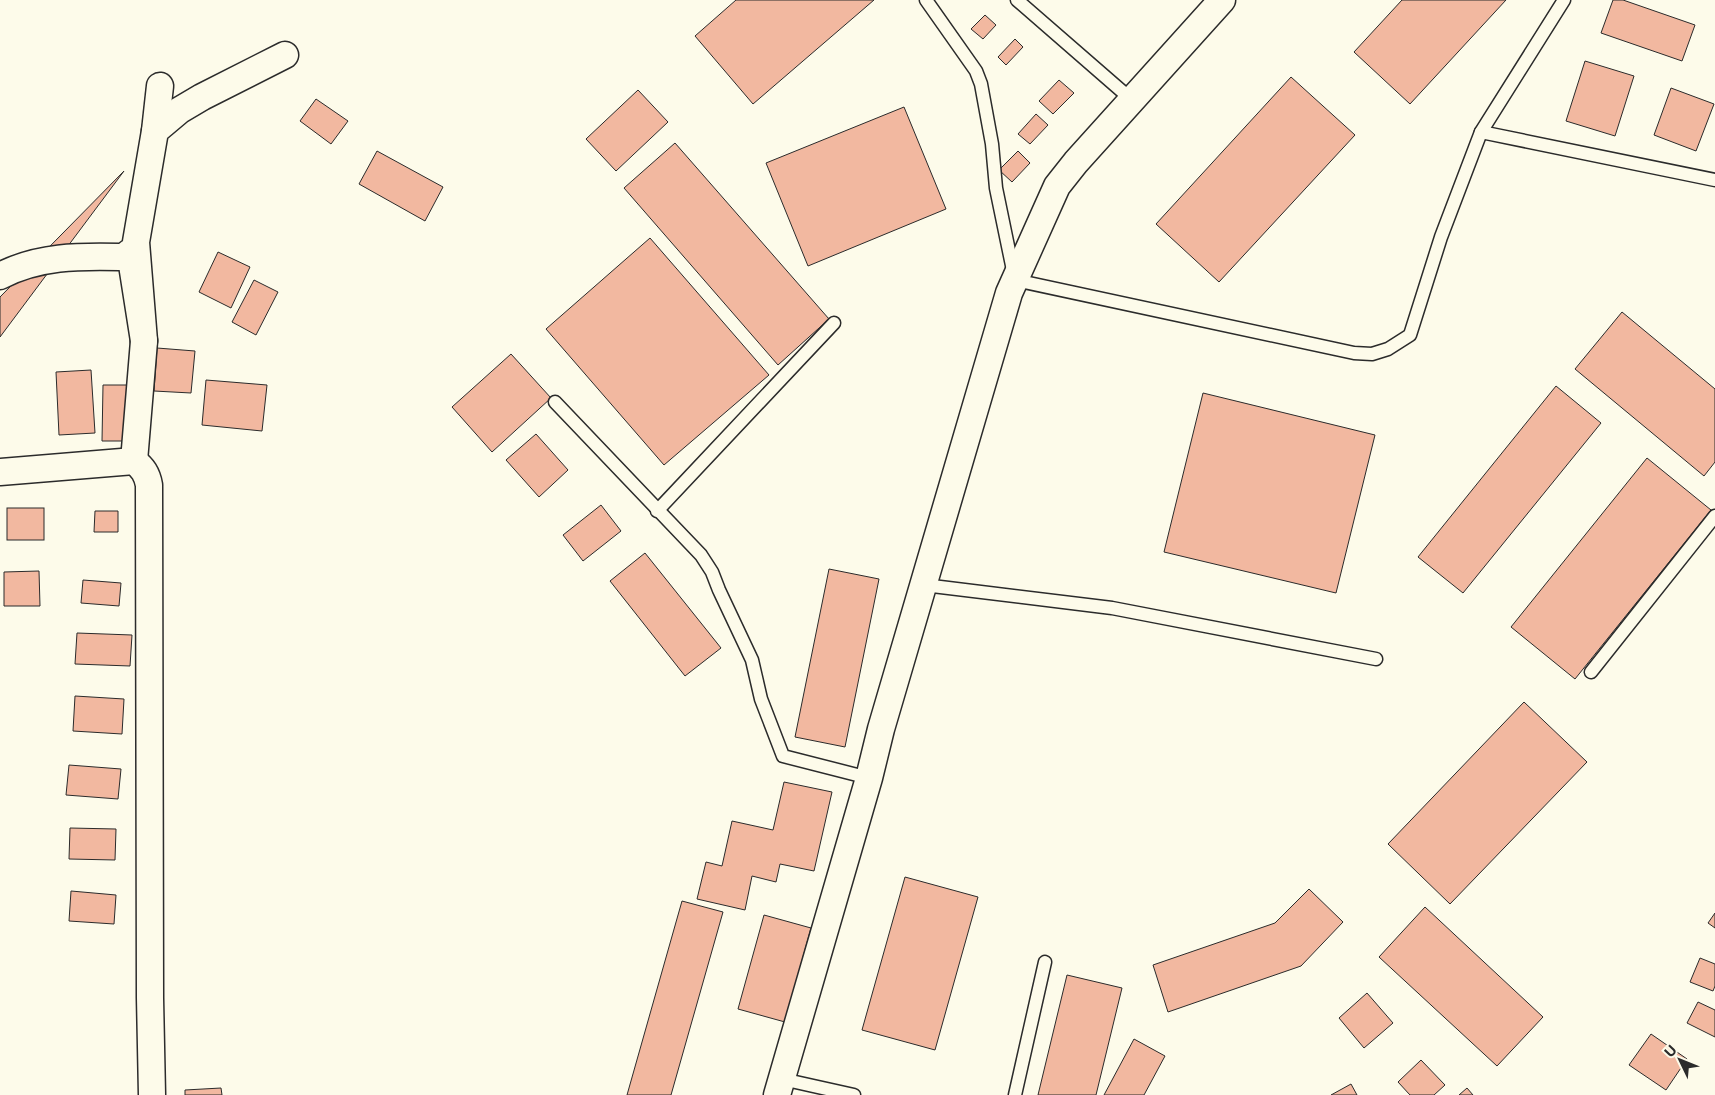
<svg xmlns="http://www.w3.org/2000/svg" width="1715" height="1095" font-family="Inter,sans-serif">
<rect width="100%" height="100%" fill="#fdfbea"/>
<!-- building -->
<g fill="#f2b8a0" stroke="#2b2b2b">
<path d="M736,0h138l-121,104 -58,-68z"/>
<path d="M1402,0h104l-96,104 -56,-52z"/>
<path d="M1613,0h10l72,25 -13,36 -81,-28z"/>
<path d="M985,15l11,10 -13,14 -12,-10z"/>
<path d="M1015,39l8,8 -17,18 -8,-8z"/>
<path d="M1585,61l49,15 -19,60 -49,-15z"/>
<path d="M1291,77l64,58 -136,147 -63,-58z"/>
<path d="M1059,80l15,13 -21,21 -14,-13z"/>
<path d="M1671,88l43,16 -18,47 -42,-16z"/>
<path d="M638,90l30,32 -52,49 -30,-32z"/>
<path d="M316,99l32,22 -17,23 -31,-23z"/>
<path d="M904,107l42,102 -138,57 -42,-103z"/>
<path d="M1036,114l12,11 -18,19 -12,-10z"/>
<path d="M675,143l154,176 -51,46 -154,-177z"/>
<path d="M377,151l66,36 -18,34 -66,-37z"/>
<path d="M1018,151l12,12 -18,19 -13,-12z"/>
<path d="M124,171l-124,166v-40z"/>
<path d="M650,238l119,137 -105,90 -118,-136z"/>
<path d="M218,252l32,15 -19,41 -32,-16z"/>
<path d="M254,280l24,12 -22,43 -24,-13z"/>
<path d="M1622,312l93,77v73l-11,14 -129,-107z"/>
<path d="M157,348l38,3 -4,42 -37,-2z"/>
<path d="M511,354l40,44 -59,54 -40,-45z"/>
<path d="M91,370l4,63 -36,2 -3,-63z"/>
<path d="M206,380l61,5 -5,46 -60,-6z"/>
<path d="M103,385h30v56h-31z"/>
<path d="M1556,386l45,37 -138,170 -45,-36z"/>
<path d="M1203,393l172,42 -39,158 -172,-41z"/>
<path d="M536,434l32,36 -29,27 -33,-37z"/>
<path d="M1647,458l64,52 -136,169 -64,-52z"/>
<path d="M601,505l20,26 -38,30 -20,-26z"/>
<rect x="7" y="508" width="37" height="32"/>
<path d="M95,511h23v21h-24z"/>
<path d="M645,553l76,95 -36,28 -75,-95z"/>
<path d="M829,569l50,10 -34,168 -50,-10z"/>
<path d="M39,571l1,35h-36v-34z"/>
<path d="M83,580l38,3 -2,23 -38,-3z"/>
<path d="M77,633l55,2 -2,31 -55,-2z"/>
<path d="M75,696l49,3 -2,35 -49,-3z"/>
<path d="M1524,702l63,60 -137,142 -62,-60z"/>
<path d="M69,765l52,4 -3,30 -52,-4z"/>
<path d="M784,782l48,10 -18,79 -34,-7 -4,18 -24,-6 -7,34 -48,-11 9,-37 16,4 10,-45 41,9z"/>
<path d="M70,828l46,1 -1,31 -46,-1z"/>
<path d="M905,877l73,20 -43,153 -73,-20z"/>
<path d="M1309,889l34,33 -42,44 -133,46 -15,-47 122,-42z"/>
<path d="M71,891l45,4 -2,29 -45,-3z"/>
<path d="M682,901l41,11 -52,183h-44z"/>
<path d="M1425,907l118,110 -46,49 -118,-109z"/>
<path d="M1715,913v15l-7,-5z"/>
<path d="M764,915l47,13 -26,94 -47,-13z"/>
<path d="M1700,958l15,6v22l-2,5 -23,-9z"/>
<path d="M1067,975l55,13 -26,107h-58z"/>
<path d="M1367,993l26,30 -29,25 -25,-30z"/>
<path d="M1698,1002l17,8v27l-28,-14z"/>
<path d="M1651,1034l36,25 -21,31 -37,-25z"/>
<path d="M1134,1039l31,17 -21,39h-40z"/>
<path d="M1421,1060l24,25 -11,10h-24l-12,-13z"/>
<path d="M1351,1084l6,11h-26z"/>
<path d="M221,1088l1,7h-37v-5z"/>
<path d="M1467,1088l6,7h-14z"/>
</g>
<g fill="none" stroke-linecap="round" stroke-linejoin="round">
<!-- lane casing -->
<g stroke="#2b2b2b" stroke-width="15">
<g id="lane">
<path d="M926,0l50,71 5,13 11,60 4,44 19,92 339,73 18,1 16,-5 22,-14 31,-98 40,-105 83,-132"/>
<path d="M1017,0l115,100"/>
<path d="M1481,132l234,48"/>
<path d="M555,402l146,153 11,17 7,18 33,70 9,39 22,57 86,22"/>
<path d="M657,511l177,-188"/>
<path d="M924,585l188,23 264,51"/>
<path d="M1591,672l124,-156"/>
<path d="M782,1079l72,16"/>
<path d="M1015,1095l30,-133"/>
</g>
</g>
<!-- street casing -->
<g stroke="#2b2b2b" stroke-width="29">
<g id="street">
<path d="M155,131l5,-45"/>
<path d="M0,276c38,-20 79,-20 120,-19l5,-1 5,-4 14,89 -8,-99 19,-111 25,-21 22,-13 83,-42"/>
<path d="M134,461l10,-120"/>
<path d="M0,472l134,-11c9,7 13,13 15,24l1,513 2,97"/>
<path d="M777,1095l92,-317 12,-49 128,-436 48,-107 19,-24 146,-162"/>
</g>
</g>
<!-- lane -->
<use href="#lane" stroke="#fdfbea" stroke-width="12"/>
<!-- street -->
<use href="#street" stroke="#fdfbea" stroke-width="26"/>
</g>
<!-- north arrow -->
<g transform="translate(1680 1060) rotate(313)" stroke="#fdfbea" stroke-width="4" paint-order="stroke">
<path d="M0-4L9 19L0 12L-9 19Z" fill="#2b2b2b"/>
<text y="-8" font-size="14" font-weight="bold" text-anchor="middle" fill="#2b2b2b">U</text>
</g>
</svg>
